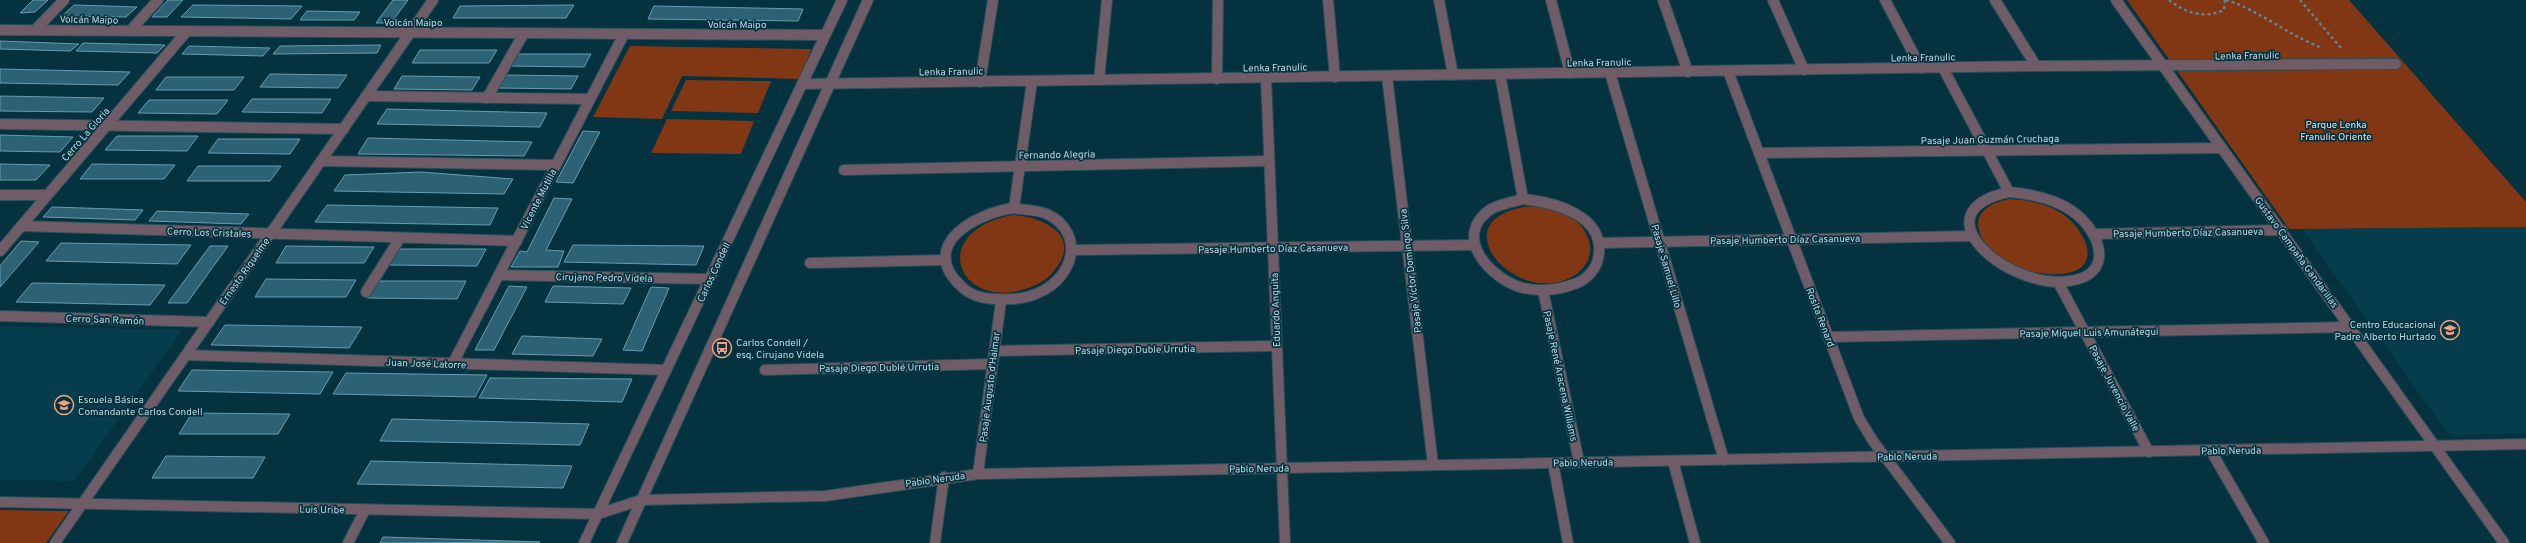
<svg xmlns="http://www.w3.org/2000/svg" width="2526" height="543" font-family="Overpass,sans-serif">
<rect width="100%" height="100%" fill="#05323f"/>
<!-- built -->
<g fill="#053d4c">
<path d="M2526,227v206l-71,2 -9,-4 -144,-202z"/>
<path d="M0,326l182,4 -108,151 -74,-1z"/>
</g>
<!-- green -->
<g fill="#813714">
<path d="M2127,0h222l177,202v25l-237,2z"/>
<path d="M630,46l181,3 -11,30 -118,-3 -20,43 -69,-2z"/>
<path d="M686,80l85,1 -13,32 -87,-2z"/>
<path d="M667,119l87,2 -13,33 -90,-1z"/>
<path d="M2009,199c18,1 36,4 52,14 25,16 45,58 -1,61 -16,1 -32,-2 -47,-9 -35,-16 -55,-56 -4,-66z"/>
<path d="M1532,206c11,1 23,3 33,8 26,13 36,43 10,61 -56,37 -142,-58 -43,-69z"/>
<path d="M1013,215c32,2 71,22 40,57 -7,9 -18,14 -28,17 -67,22 -99,-58 -12,-74z"/>
<path d="M0,510l69,1 -23,32h-46z"/>
</g>
<!-- building -->
<g fill="#2c6274" stroke="#679db0">
<path d="M33,0h15l-13,12 -15,1z"/>
<path d="M168,0h15l-16,17h-15z"/>
<path d="M393,0h15l-17,23h-15z"/>
<path d="M74,5l63,2 -11,10 -64,-1z"/>
<path d="M193,5l109,1 -11,13 -110,-2z"/>
<path d="M574,5l-8,13h-113l7,-12z"/>
<path d="M654,6l149,3 -5,12 -150,-2z"/>
<path d="M307,11l53,1 -6,8h-54z"/>
<path d="M0,41l79,3 -9,7 -70,-2z"/>
<path d="M83,43l82,2 -8,8 -81,-2z"/>
<path d="M381,45l-4,8 -104,1 7,-8z"/>
<path d="M189,46l81,2 -7,8 -81,-2z"/>
<path d="M420,50h77l-8,13h-77z"/>
<path d="M514,54h77l-7,13 -77,-1z"/>
<path d="M0,69l130,3 -12,13 -118,-2z"/>
<path d="M270,74l77,1 -9,13 -78,-1z"/>
<path d="M505,75l73,1 -7,13 -74,-1z"/>
<path d="M402,76l78,1 -8,13 -78,-1z"/>
<path d="M166,77h78l-10,13h-78z"/>
<path d="M0,96l104,2 -12,14 -92,-1z"/>
<path d="M252,99h79l-9,14 -80,-1z"/>
<path d="M149,100h79l-11,14 -79,-1z"/>
<path d="M387,109l160,4 -7,14 -163,-3z"/>
<path d="M583,131l17,1 -27,51 -17,-1z"/>
<path d="M0,135l73,2 -13,15 -60,-1z"/>
<path d="M117,136h81l-11,15 -82,-1z"/>
<path d="M368,138l164,4 -8,14 -166,-2z"/>
<path d="M218,139h82l-10,15 -82,-1z"/>
<path d="M0,164l50,1 -14,15h-36z"/>
<path d="M92,164l83,1 -11,14h-84z"/>
<path d="M198,166h83l-11,15h-83z"/>
<path d="M421,172l92,7 -9,15 -170,-3 11,-16z"/>
<path d="M554,198l18,1 -26,51 18,1 -6,16h-47l9,-16 7,1z"/>
<path d="M327,205l171,3 -8,17 -175,-3z"/>
<path d="M52,207l91,3 -8,10 -92,-3z"/>
<path d="M157,211l92,3 -8,10 -92,-3z"/>
<path d="M21,241l18,1 -39,45v-21z"/>
<path d="M61,243l130,2 -14,19 -131,-3z"/>
<path d="M573,245l131,1 -8,19 -132,-3z"/>
<path d="M210,246h18l-41,57h-19z"/>
<path d="M286,246l88,1 -10,16h-88z"/>
<path d="M398,249h88l-9,17 -88,-1z"/>
<path d="M266,279l90,1 -10,17h-91z"/>
<path d="M377,281h89l-9,18 -90,-1z"/>
<path d="M32,283l133,2 -15,20 -134,-3z"/>
<path d="M509,286l18,1 -33,63h-19z"/>
<path d="M553,286l78,2 -8,16 -78,-2z"/>
<path d="M651,287l18,1 -27,63 -19,-1z"/>
<path d="M225,325l137,2 -13,21 -138,-3z"/>
<path d="M522,336l80,3 -9,17 -81,-2z"/>
<path d="M192,370l141,2 -13,22 -142,-3z"/>
<path d="M346,373l141,2 -12,22 -142,-3z"/>
<path d="M490,378l142,1 -10,23 -143,-4z"/>
<path d="M192,413l98,1 -12,20h-99z"/>
<path d="M392,419l197,5 -9,21 -200,-4z"/>
<path d="M166,456l99,1 -12,21h-101z"/>
<path d="M371,461l201,5 -9,22 -206,-4z"/>
<path d="M383,537l157,5 -160,1z"/>
</g>
<g fill="none" stroke-linecap="round" stroke-linejoin="round">
<!-- minor casing -->
<g stroke="#26505c" stroke-width="12">
<g id="minor">
<path d="M1328,0l7,77"/>
<path d="M1439,0l14,75"/>
<path d="M1551,0l19,73"/>
<path d="M1663,0l25,72"/>
<path d="M1773,0l31,70"/>
<path d="M1885,0l36,68"/>
<path d="M1995,0l41,66"/>
<path d="M2116,0l388,543"/>
<path d="M0,30l825,5"/>
<path d="M35,30l29,-30"/>
<path d="M130,31l28,-31"/>
<path d="M1943,68l66,124"/>
<path d="M1728,71l131,347 14,23 77,102"/>
<path d="M1610,73l114,387"/>
<path d="M1500,74l23,125"/>
<path d="M1387,76l46,389"/>
<path d="M1266,78l19,465"/>
<path d="M1217,79l1,-79"/>
<path d="M1099,80l8,-80"/>
<path d="M980,82l13,-82"/>
<path d="M802,84l1234,-18 360,-2"/>
<path d="M366,96l223,3"/>
<path d="M487,98l37,-65"/>
<path d="M0,124l344,5"/>
<path d="M1759,153l463,-5"/>
<path d="M321,161l235,4"/>
<path d="M844,170l425,-9"/>
<path d="M2009,192c22,2 45,6 63,19 29,20 44,64 -3,70 -61,9 -153,-69 -60,-89z"/>
<path d="M0,195h47"/>
<path d="M1523,199c31,3 85,17 75,60 -2,10 -11,20 -21,24 -17,7 -36,9 -54,5 -33,-9 -72,-52 -32,-79 9,-5 22,-7 32,-10z"/>
<path d="M1014,208c10,2 24,2 33,6 39,19 27,64 -9,79 -13,6 -26,7 -41,6 -13,0 -26,-3 -36,-13 -44,-41 15,-73 53,-78z"/>
<path d="M1014,208l18,-127"/>
<path d="M21,226l496,15"/>
<path d="M2095,234l187,-4"/>
<path d="M1599,243l373,-7"/>
<path d="M1073,250l401,-5"/>
<path d="M0,251l187,-220"/>
<path d="M810,263l136,-3"/>
<path d="M499,275l210,4"/>
<path d="M2058,282l91,170"/>
<path d="M1543,290l36,172"/>
<path d="M366,292l34,-54"/>
<path d="M0,316l209,6"/>
<path d="M1828,337l523,-10"/>
<path d="M994,351l283,-5"/>
<path d="M186,355l480,15"/>
<path d="M453,363l171,-329"/>
<path d="M765,370l227,-6"/>
<path d="M2211,451l53,92"/>
<path d="M1673,461l22,82"/>
<path d="M1553,463l15,80"/>
<path d="M978,474l23,-173"/>
<path d="M0,502l598,12 43,-14 184,-4 153,-22 1548,-30"/>
<path d="M55,543l378,-543"/>
<path d="M348,543l17,-33"/>
<path d="M935,543l9,-66"/>
</g>
</g>
<!-- tertiary casing -->
<g stroke="#26505c" stroke-width="12">
<g id="tertiary">
<path d="M584,543l258,-543"/>
<path d="M622,543l246,-543"/>
</g>
</g>
<!-- path -->
<g stroke="#618590" stroke-width="2.5" stroke-dasharray="3 3" stroke-linecap="butt">
<path d="M2169,0c16,13 36,19 55,10l1,-10"/>
<path d="M2226,0c33,10 60,34 94,47"/>
<path d="M2300,0l41,48"/>
</g>
<!-- minor -->
<use href="#minor" stroke="#6f5c67" stroke-width="10"/>
<!-- tertiary -->
<use href="#tertiary" stroke="#6f5c67" stroke-width="10"/>
</g>
<!-- icons -->
<defs>
<g id="school-ring" transform="scale(1)"><circle r="9.5" fill="#05323f" stroke="#f2a07f" stroke-width="1.5"/><path d="M0-5L7-2L0 1L-7-2ZM-4 1L0 2.5L4 1V4Q0 6-4 4Z" fill="#f2a07f"/></g>
<g id="bus-ring" transform="scale(1)"><circle r="9.5" fill="#05323f" stroke="#f2a07f" stroke-width="1.5"/><path d="M-5-6H5V4H4V6H2V4H-2V6H-4V4H-5ZM-3.5-4V0h7V-4ZM-3.5 1.2v1.5H-2V1.2ZM2 1.2v1.5H3.5V1.2Z" fill="#f2a07f"/></g>
</defs>
<g fill-rule="evenodd">
<use href="#school-ring" x="2450" y="330"/>
<use href="#bus-ring" x="722" y="348"/>
<use href="#school-ring" x="64" y="405"/>
</g>
<g text-anchor="middle" stroke-width="3.5" stroke-linejoin="round" paint-order="stroke">
<!-- street labels -->
<g font-size="10" fill="#bcd7e1" stroke="#05323f">
<text transform="translate(89 19) rotate(1)" y="4">Volcán Maipo</text>
<text x="413" y="26">Volcán Maipo</text>
<text x="737" y="28">Volcán Maipo</text>
<text transform="translate(2247 55) rotate(-1)" y="4">Lenka Franulic</text>
<text transform="translate(1923 57) rotate(-1)" y="4">Lenka Franulic</text>
<text transform="translate(1599 62) rotate(-1)" y="4">Lenka Franulic</text>
<text transform="translate(1275 67) rotate(-1)" y="4">Lenka Franulic</text>
<text transform="translate(951 71) rotate(-1)" y="4">Lenka Franulic</text>
<text transform="translate(85 134) rotate(-49)" y="4">Cerro La Gloria</text>
<text transform="translate(1990 139) rotate(-1)" y="4">Pasaje Juan Guzmán Cruchaga</text>
<text transform="translate(1057 154) rotate(-1)" y="4">Fernando Alegria</text>
<text transform="translate(538 199) rotate(-63)" y="4">Vicente Mutilla</text>
<text transform="translate(209 232) rotate(2)" y="4">Cerro Los Cristales</text>
<text transform="translate(2188 232) rotate(-1)" y="4">Pasaje Humberto Díaz Casanueva</text>
<text transform="translate(1785 239) rotate(-1)" y="4">Pasaje Humberto Díaz Casanueva</text>
<text transform="translate(1273 248) rotate(-1)" y="4">Pasaje Humberto Díaz Casanueva</text>
<text transform="translate(2297 252) rotate(54)" y="4">Gustavo Campaña Gandarillas</text>
<text transform="translate(1667 266) rotate(74)" y="4">Pasaje Samuel Lillo</text>
<text transform="translate(244 271) rotate(-55)" y="4">Ernesto Riquelme</text>
<text transform="translate(1410 271) rotate(-97)" y="4">Pasaje Víctor Domingo Silva</text>
<text transform="translate(713 272) rotate(-65)" y="4">Carlos Condell</text>
<text transform="translate(604 277) rotate(1)" y="4">Cirujano Pedro Videla</text>
<text transform="translate(1275 310) rotate(-92)" y="4">Eduardo Anguita</text>
<text transform="translate(1821 317) rotate(69)" y="4">Rosita Renard</text>
<text transform="translate(105 319) rotate(2)" y="4">Cerro San Ramón</text>
<text transform="translate(2089 332) rotate(-1)" y="4">Pasaje Miguel Luis Amunátegui</text>
<text transform="translate(1135 349) rotate(-1)" y="4">Pasaje Diego Duble Urrutia</text>
<text transform="translate(426 363) rotate(2)" y="4">Juan José Latorre</text>
<text transform="translate(879 367) rotate(-1)" y="4">Pasaje Diego Dublé Urrutia</text>
<text transform="translate(1561 376) rotate(78)" y="4">Pasaje René Aracena Williams</text>
<text transform="translate(989 387) rotate(-83)" y="4">Pasaje Augusto d'Halmar</text>
<text transform="translate(2115 388) rotate(62)" y="4">Pasaje Juvencio Valle</text>
<text transform="translate(2231 450) rotate(-1)" y="4">Pablo Neruda</text>
<text transform="translate(1907 456) rotate(-1)" y="4">Pablo Neruda</text>
<text transform="translate(1583 462) rotate(-1)" y="4">Pablo Neruda</text>
<text transform="translate(1259 468) rotate(-1)" y="4">Pablo Neruda</text>
<text transform="translate(935 479) rotate(-8)" y="4">Pablo Neruda</text>
<text transform="translate(322 509) rotate(1)" y="4">Luis Uribe</text>
</g>
<!-- park labels -->
<g font-size="10" fill="#f2dad1" stroke="#05323f">
<text x="2336" y="128">Parque Lenka<tspan x="2336" dy="12">Franulic Oriente</tspan></text>
</g>
<!-- poi labels -->
<g font-size="10" fill="#bcd7e1" stroke="#05323f" text-anchor="start">
<text x="2436" y="328" text-anchor="end">Centro Educacional<tspan x="2436" dy="12">Padre Alberto Hurtado</tspan></text>
<text x="736" y="346">Carlos Condell /<tspan x="736" dy="12">esq. Cirujano Videla</tspan></text>
<text x="78" y="403">Escuela Básica<tspan x="78" dy="12">Comandante Carlos Condell</tspan></text>
</g>
</g>
</svg>
